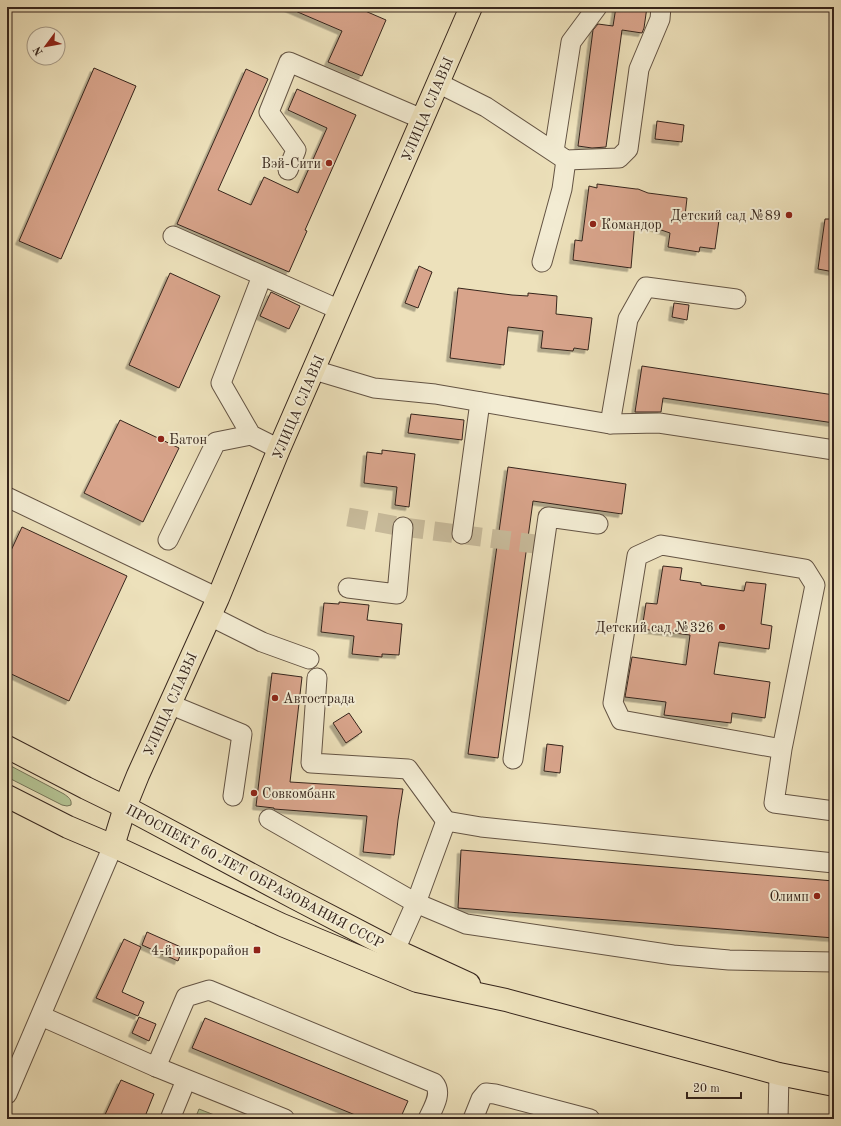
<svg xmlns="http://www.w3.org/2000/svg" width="841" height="1126" font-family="'Old Standard TT',serif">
<defs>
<filter id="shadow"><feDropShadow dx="-3.5" dy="3.5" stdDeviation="0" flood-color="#0004"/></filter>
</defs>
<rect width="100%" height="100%" fill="#ede1bb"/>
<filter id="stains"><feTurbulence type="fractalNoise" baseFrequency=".005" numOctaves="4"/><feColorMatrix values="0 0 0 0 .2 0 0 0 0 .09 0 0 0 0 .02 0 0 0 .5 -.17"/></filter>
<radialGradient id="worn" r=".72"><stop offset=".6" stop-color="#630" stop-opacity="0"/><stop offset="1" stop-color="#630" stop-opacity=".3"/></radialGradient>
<!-- green -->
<g fill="#b4c393" stroke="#757458">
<path d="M7,764l57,30c4,3 8,5 7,11l-4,1 -5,-1 -55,-28z"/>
<path d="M199,1109l23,9 -1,1h-26z"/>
</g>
<!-- building -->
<g fill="#d8a48b" stroke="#36251c" filter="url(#shadow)">
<path d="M286,7h70l30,13 -24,56 -34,-14 14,-31z"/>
<path d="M616,7h31l-3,21 -2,5 -20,-3 -16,117 -14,1 -14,-2 15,-116 5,-6 15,2z"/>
<path d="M94,68l42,18 -75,173 -42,-18z"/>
<path d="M246,69l22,10 -50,111 33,15 13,-28 34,16 29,-65 -39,-18 9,-21 59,26 -51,115 2,1 -18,41 -112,-48z"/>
<path d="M657,121l27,4 -2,17 -27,-3z"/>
<path d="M597,184l39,5h2l10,4 39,5 -2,18 34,4 -4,29 -15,-2 -1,5 -31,-5 2,-14 -35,-12 -4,47 -58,-8 2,-20 7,1 7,-55 8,2z"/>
<path d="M825,219h9v53l-16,-3z"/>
<path d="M419,266l13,6 -14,36 -13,-5z"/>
<path d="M170,273l50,23 -41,92 -50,-23z"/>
<path d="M458,288l54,7 16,1v-3l29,3 -1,18 36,4 -4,32 -14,-2 -1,3 -32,-3 2,-17 -35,-4 -4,38 -54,-7z"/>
<path d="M271,292l29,14 -11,23 -29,-13z"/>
<path d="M674,303l15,2 -2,15 -15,-3z"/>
<path d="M642,366l192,29v28l-171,-25 -2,14h-26z"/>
<path d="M411,414l53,6 -2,20 -54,-7z"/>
<path d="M120,420l59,28 -36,74 -59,-29z"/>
<path d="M382,450l33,4 -6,53 -14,-2 2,-18 -33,-4 3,-31 15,2z"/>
<path d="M508,467l118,17 -4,30 -89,-13 -35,257 -30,-4z"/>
<path d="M22,527l105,49 -58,125 -62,-29v-113z"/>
<path d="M663,566l19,2 -2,12 21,3v2l43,6 2,-9 20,2 -5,40 11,2 -3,23 -50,-7 -5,32 56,8 -5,36 -33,-5 -1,10 -67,-8 2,-13 -41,-5 7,-40 54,8 4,-30 -48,-6 4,-26 11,1z"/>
<path d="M339,602l30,3 -2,15 35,4 -3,31 -17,-1v3l-30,-3 2,-18 -33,-4 3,-29 15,1z"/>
<path d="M272,673l30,4 -12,105 113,7 -5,31 -4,35 -31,-3 4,-36 -93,-7v-1l-18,-2z"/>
<path d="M349,713l13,19 -16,11 -13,-20z"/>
<path d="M547,744l16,2 -3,27 -16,-2z"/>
<path d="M461,850l373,31v57l-376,-30z"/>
<path d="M147,932l36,16 -5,13 -36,-16z"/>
<path d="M124,939l17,8 -19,45 22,10 -6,14 -42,-18z"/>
<path d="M139,1017l17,7 -7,17 -17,-8z"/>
<path d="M205,1018l203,83 -8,18h-35l-173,-71z"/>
<path d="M121,1080l33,14 -10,25h-41z"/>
</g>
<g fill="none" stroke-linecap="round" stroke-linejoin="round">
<!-- minor-tunnel -->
<path stroke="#c8bb9b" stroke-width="19" stroke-dasharray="19 10" stroke-linecap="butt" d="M348,517l55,10 140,18"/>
<!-- minor casing -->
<g stroke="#645444" stroke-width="21">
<g id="minor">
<path d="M438,83l48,24 80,53 53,-2 9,-9 11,-80 21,-50 1,-12"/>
<path d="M554,151l17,-109 26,-35"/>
<path d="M288,170l8,-20 -27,-38 20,-50 133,57"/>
<path d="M173,236l167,74"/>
<path d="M542,262l20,-73 4,-29"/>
<path d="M262,276l-41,107 30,52 28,14"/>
<path d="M314,370l60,18 61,6 175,30 49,-1 175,27"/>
<path d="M610,424l18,-105 18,-32 90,12"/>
<path d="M7,497l211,101"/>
<path d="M462,534l18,-132"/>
<path d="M168,540l48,-98 35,-7"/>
<path d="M348,588l49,6 6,-67"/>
<path d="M210,616l52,26 47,17"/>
<path d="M317,678l-6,85 97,6 38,52"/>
<path d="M169,704l73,30 -9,62"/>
<path d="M782,749l-161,-29 -8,-17 24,-147 24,-11 144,24 10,16 -33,164 -8,54 60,8"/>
<path d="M513,759l35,-242 50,7"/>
<path d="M269,819l147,84 50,21 207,31 56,5 105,2"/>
<path d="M395,950l21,-47 30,-82 35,6 353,36"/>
<path d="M41,1016l115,51 129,52"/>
<path d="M156,1067l30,-70 23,-7 225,93c9,10 -1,25 -6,36"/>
<path d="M7,1094l106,-248"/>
<path d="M170,1119l16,-39"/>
<path d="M473,1119l8,-20 5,-6 9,1 95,25"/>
<path d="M778,1119l1,-45"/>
</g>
</g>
<!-- major casing -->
<g stroke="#36251c" stroke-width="24">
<g id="major">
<path d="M7,747l79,41 39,19 170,91 100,52 74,34"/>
<path d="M7,796l61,31 45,19 169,79 135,56 89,19 273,74 55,11"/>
<path d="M113,846l12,-39 13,-32 80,-177 61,-149 192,-442"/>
</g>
</g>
<!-- minor -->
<use href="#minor" stroke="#f3ecd3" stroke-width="19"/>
<!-- major -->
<use href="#major" stroke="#ede1bb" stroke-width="22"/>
</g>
<!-- markers -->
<g fill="#8f2418" stroke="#f3ecd3" stroke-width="1.5">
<circle cx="329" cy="163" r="4"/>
<circle cx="789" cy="215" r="4"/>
<circle cx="593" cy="224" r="4"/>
<circle cx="161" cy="439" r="4"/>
<circle cx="722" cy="627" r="4"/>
<circle cx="275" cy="698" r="4"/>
<circle cx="254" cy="793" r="4"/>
<circle cx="817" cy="896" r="4"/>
<rect x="253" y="946" width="8" height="8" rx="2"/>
</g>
<g text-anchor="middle" stroke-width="4" stroke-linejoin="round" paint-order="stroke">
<!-- street labels -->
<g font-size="14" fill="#36251c" stroke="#f3ecd3">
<text transform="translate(427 109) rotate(-67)" y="5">УЛИЦА СЛАВЫ</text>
<text transform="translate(298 407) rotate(-67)" y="5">УЛИЦА СЛАВЫ</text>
<text transform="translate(170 704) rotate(-66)" y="5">УЛИЦА СЛАВЫ</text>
<text transform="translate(255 876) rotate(28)" y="5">ПРОСПЕКТ 60 ЛЕТ ОБРАЗОВАНИЯ СССР</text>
</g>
<!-- poi labels -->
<g font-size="14" fill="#36251c" stroke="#f3ecd3" text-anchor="end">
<text x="321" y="168">Вэй-Сити</text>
<text x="781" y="220">Детский сад №89</text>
<text x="601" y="229" text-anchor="start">Командор</text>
<text x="169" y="444" text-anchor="start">Батон</text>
<text x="714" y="632">Детский сад №326</text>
<text x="283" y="703" text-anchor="start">Автострада</text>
<text x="262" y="798" text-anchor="start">Совкомбанк</text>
<text x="809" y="901">Олимп</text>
<text x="249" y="955">4-й микрорайон</text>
</g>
</g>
<!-- margin -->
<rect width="841" height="1126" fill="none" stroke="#ede1bb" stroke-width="24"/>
<rect x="8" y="8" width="825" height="1110" fill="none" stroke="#36251c" stroke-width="2"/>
<rect x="12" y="12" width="817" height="1102" fill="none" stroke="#36251c"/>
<!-- north arrow -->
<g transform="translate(46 46) rotate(238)"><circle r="19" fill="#f3ecd3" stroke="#a79c8a"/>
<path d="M0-3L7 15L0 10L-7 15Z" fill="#8f2418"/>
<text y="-6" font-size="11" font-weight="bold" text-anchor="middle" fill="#36251c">N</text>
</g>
<!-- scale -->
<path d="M687 1092v6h54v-6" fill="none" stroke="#36251c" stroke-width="2"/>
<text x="693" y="1092" font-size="12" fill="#36251c" stroke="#f3ecd3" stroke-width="3" paint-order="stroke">20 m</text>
<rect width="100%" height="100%" filter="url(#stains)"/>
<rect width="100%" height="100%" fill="url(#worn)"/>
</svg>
